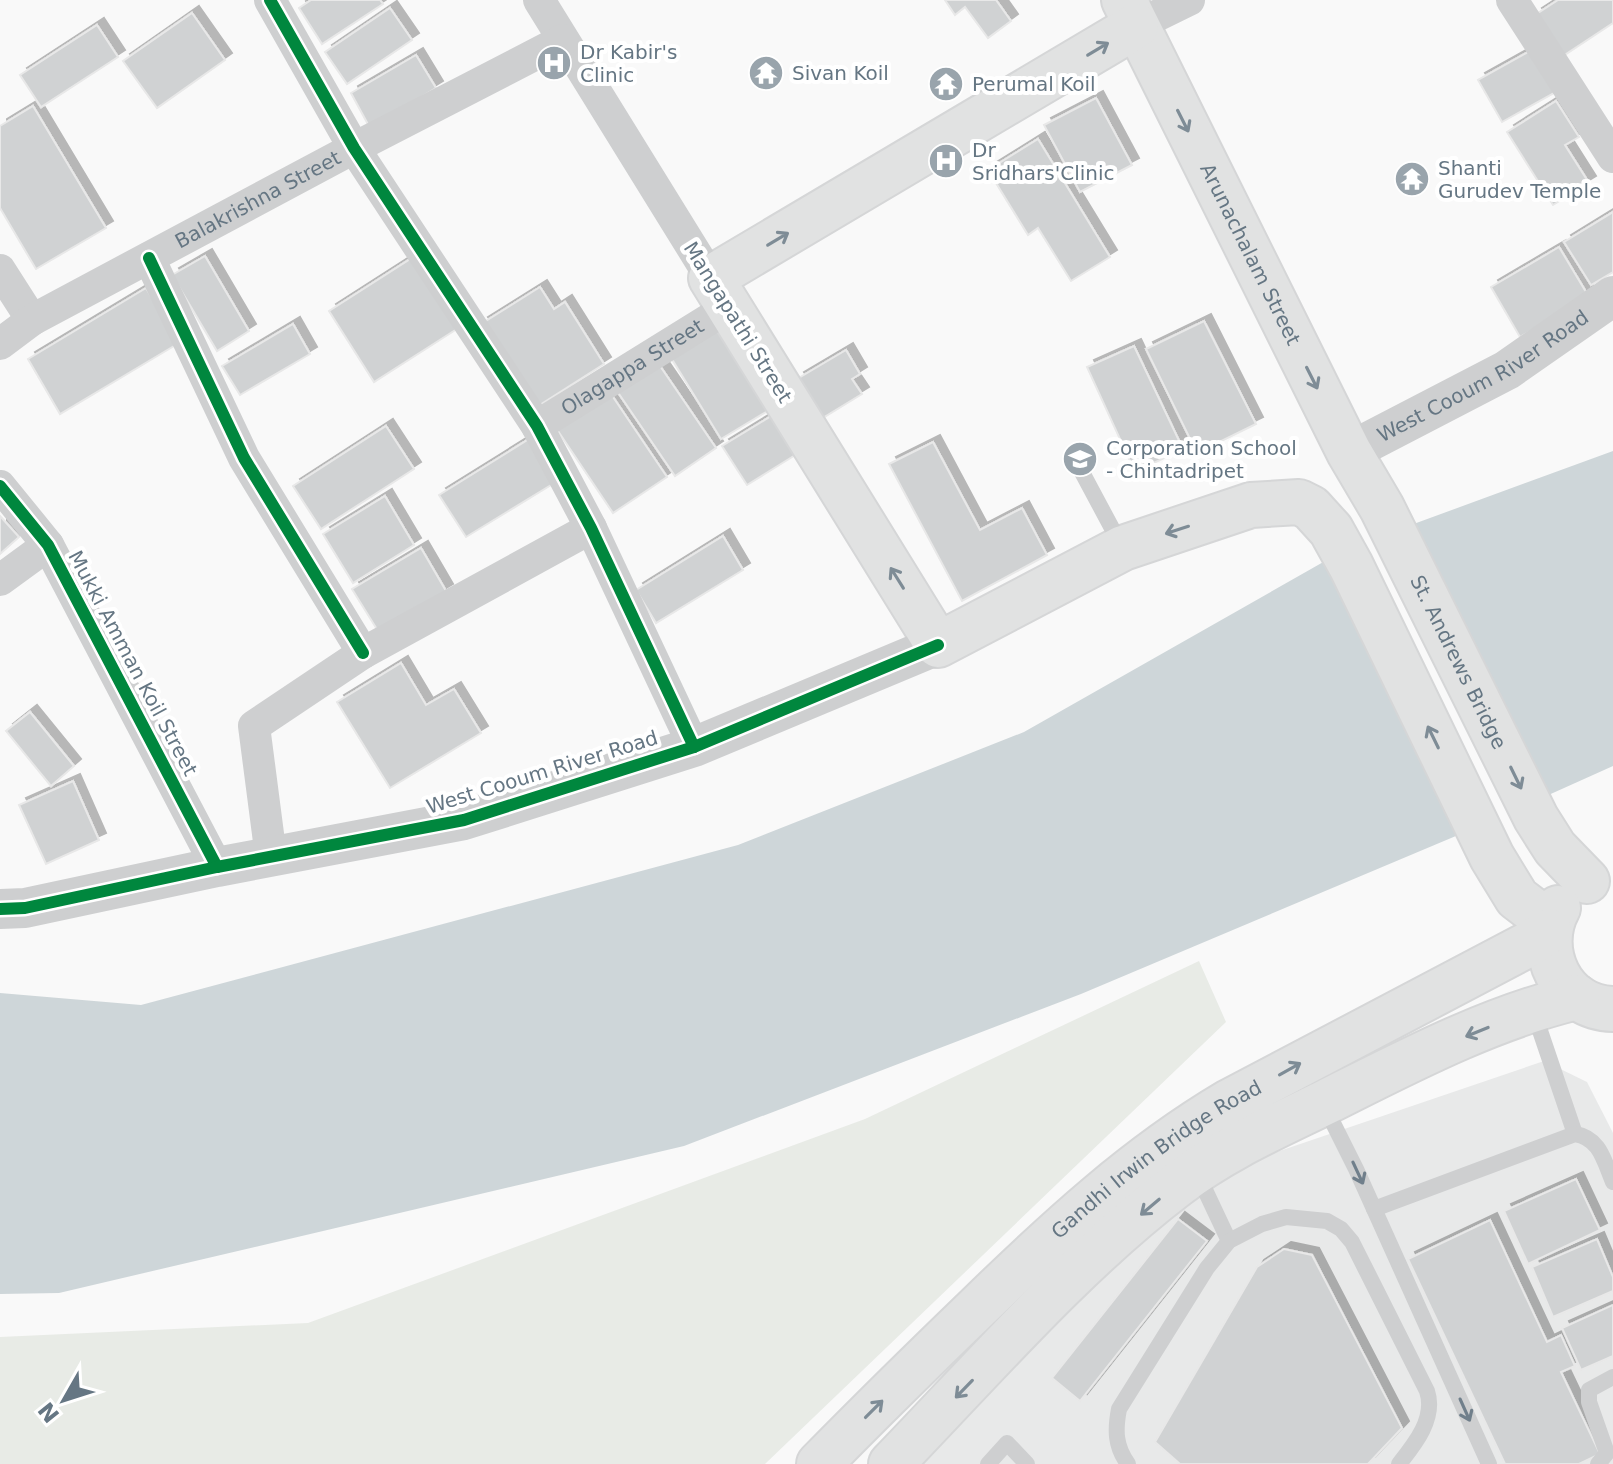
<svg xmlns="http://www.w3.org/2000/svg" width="1613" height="1464" font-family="'DejaVu Sans',sans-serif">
<defs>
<filter id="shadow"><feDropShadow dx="7" dy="-7" stdDeviation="0" flood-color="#0004"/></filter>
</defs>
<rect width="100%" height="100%" fill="#f9f9f9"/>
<!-- built -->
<path fill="#e8e9e9" d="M1544,1061l43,21 26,51v331h-694l247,-259 61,-36z"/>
<!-- green -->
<path fill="#e8ebe6" d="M1199,961l27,61 -461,442h-765v-127l308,-14 557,-204z"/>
<!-- water -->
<path fill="#ced6d9" d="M1613,451v315l-131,59 -401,169 -397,152 -625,147 -59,1v-301l141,12 597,-160 286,-113 324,-184z"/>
<!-- pier -->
<path fill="#f9f9f9" d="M1409,521l140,278 -61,28 -142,-283z"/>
<!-- building -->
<g fill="#d0d2d3" stroke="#e8e8e8" stroke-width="2" filter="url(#shadow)">
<path d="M311,0h69l3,4 -61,40 -23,-36z"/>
<path d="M945,0h51l15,21 -23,17 -23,-31 -10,8z"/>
<path d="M1558,0h55v23l-50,33 -28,-41z"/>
<path d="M390,8l22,32 -65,44 -22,-32z"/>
<path d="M192,13l33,47 -68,48 -34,-47z"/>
<path d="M97,25l21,32 -77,50 -21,-32z"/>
<path d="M1537,47l24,42 -59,33 -24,-42z"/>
<path d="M416,55l20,33 -66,40 -19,-35z"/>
<path d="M1096,98l36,67 -52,27 -36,-67z"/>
<path d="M1556,101l23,36 -14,8 24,38 -36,22 -46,-73z"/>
<path d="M33,106l73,122 -70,41 -36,-61v-82z"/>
<path d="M1038,139l72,118 -39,24 -33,-53 -10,7 -40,-65z"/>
<path d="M1613,212v60l-22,13 -27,-43z"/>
<path d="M1559,247l30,50 -69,40 -29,-50z"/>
<path d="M205,256l44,75 -32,20 -45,-76z"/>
<path d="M415,256l45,71 -86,55 -45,-71z"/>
<path d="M540,287l14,22 11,-7 39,62 -69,44 -54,-84z"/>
<path d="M146,288l33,55 -119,71 -32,-55z"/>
<path d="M1204,321l52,103 -59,29 -51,-104z"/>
<path d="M725,323l51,83 -55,33 -51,-83z"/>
<path d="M293,324l17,30 -70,41 -18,-29z"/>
<path d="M1134,346l49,103 -48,23 -48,-105z"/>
<path d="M846,350l14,24 -8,5 10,15 -41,25 -24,-40z"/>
<path d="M658,363l58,85 -41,28 -58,-85z"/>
<path d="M609,391l58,86 -54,36 -57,-85z"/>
<path d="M781,410l24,39 -58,36 -25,-39z"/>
<path d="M386,426l28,43 -93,60 -28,-43z"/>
<path d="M529,439l27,43 -90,55 -27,-42z"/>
<path d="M933,442l47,88 42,-22 25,47 -85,46 -73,-137z"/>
<path d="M385,496l29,49 -61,38 -30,-49z"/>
<path d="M0,516l19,21 -19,17z"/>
<path d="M723,536l20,34 -87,53 -20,-33z"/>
<path d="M421,548l25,43 -68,40 -26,-42z"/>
<path d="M401,663l25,42 28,-16 27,44 -91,55 -53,-86z"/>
<path d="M30,712l44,54 -23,20 -45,-55z"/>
<path d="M73,781l26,59 -53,24 -27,-59z"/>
<path d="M1576,1179l24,51 -72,34 -24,-53z"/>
<path d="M1178,1219l29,22 -127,160 -28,-23z"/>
<path d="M1490,1220l57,122 14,-7 14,31 -14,6 39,82 -21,10h-74l-97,-205z"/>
<path d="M1597,1239l16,38v14l-60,26 -21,-50z"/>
<path d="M1284,1249l28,6 90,173 -34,36h-188l-25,-22 102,-175z"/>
<path d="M1613,1305v51l-32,14 -19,-42z"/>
</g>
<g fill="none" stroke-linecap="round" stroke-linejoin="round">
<!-- secondary casing -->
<g stroke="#d5d6d7" stroke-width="48">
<g id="secondary">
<path id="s4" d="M1124,0l225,452 33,56 154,310 19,30 32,33"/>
<path d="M1136,26l-425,252 227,367 185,-97 128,-43 48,-3 12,6 20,22 20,36 141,291 25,41 34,26"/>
<path d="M1558,908c-23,42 3,100 55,101"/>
<path id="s5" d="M819,1464c52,-53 106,-106 160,-158 77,-75 157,-149 250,-204l300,-158 20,-13"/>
<path d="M891,1464c92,-95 181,-199 286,-279 45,-35 98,-58 149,-83 80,-40 163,-84 251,-105"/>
</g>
</g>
<!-- service -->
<g stroke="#cecfd0" stroke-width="16">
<path d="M1076,461l46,86"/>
<path d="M1533,1010l42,124"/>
<path d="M1324,1105l32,64 133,295"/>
<path d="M1197,1173l32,68"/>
<path d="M1374,1209l201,-75c25,4 29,27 38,48"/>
<path d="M988,1464l19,-21 20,21"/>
<path d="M1128,1464c-13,-18 -13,-34 -9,-55l88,-141 22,-27 33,-17 24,-7 41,4 14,8 11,13 75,149c9,27 -12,53 -28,73"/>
<path d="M1598,1464l9,-11 -18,-51v-12l24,-13"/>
</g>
<!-- minor -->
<g stroke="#cecfd0" stroke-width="32">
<path d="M270,0l84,148 183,278 54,102 103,219"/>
<path d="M539,0l172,278"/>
<path d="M1512,0l101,157"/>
<path d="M1136,26l53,-26"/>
<path d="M149,258l95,200 119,195"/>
<path d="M0,270l32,50"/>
<path id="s1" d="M0,344l32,-24 322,-172 209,-108"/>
<path id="s2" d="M537,426l192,-119"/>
<path d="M0,486l48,59 169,322"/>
<path d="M0,580l48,-35"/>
<path d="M271,857l-17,-131 109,-73 228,-125"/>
</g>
<!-- tertiary -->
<g stroke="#cecfd0" stroke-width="40">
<path id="s3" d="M1349,452l158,-82 106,-74"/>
<path d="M0,909l25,-1 192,-41 247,-47 230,-73 244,-102"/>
</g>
<!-- secondary -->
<use href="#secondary" stroke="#e1e2e2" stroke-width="44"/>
<!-- cycleway casing -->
<g stroke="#fff" stroke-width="17">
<g id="cycleway">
<path d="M270,0l84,148 183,278 54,102 103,219"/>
<path d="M149,258l95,200 119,195"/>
<path d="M0,486l48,59 169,322"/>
<path d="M0,909l25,-1 192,-41 247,-47 230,-73 244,-102"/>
</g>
</g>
<!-- cycleway -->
<use href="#cycleway" stroke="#00873e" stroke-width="12"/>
</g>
<!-- one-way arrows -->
<defs><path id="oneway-shaft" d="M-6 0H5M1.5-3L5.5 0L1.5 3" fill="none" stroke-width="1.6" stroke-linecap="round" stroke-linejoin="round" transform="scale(2)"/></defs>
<g stroke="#7e8c96">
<use href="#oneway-shaft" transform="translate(1098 49) rotate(-31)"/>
<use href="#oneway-shaft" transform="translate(1183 121) rotate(63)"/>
<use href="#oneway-shaft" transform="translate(778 239) rotate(-31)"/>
<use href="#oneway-shaft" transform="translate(1312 378) rotate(63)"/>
<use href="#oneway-shaft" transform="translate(1177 530) rotate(162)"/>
<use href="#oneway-shaft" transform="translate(897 578) rotate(-122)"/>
<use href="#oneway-shaft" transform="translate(1433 737) rotate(-116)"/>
<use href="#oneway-shaft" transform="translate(1516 778) rotate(64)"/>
<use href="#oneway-shaft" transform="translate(1477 1032) rotate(158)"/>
<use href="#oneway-shaft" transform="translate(1290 1069) rotate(-29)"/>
<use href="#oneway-shaft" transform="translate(1150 1207) rotate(140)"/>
<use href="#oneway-shaft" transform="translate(964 1389) rotate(134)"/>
<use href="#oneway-shaft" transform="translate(874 1409) rotate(-45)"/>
</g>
<g stroke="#707f8b">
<use href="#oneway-shaft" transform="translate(1358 1173) rotate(65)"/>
<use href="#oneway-shaft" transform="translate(1465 1410) rotate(66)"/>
</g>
<!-- icons -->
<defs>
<g id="hospital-disc" transform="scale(1.8)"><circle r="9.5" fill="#99a4ac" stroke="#fff"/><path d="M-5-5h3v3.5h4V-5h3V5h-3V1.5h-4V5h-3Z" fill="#fff"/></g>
<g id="temple-disc" transform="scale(1.8)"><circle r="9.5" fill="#99a4ac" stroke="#fff"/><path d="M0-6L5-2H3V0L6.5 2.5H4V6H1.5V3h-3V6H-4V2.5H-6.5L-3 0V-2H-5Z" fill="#fff"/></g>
<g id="school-disc" transform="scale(1.8)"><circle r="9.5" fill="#99a4ac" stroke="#fff"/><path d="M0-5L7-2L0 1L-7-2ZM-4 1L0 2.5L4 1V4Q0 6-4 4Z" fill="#fff"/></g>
</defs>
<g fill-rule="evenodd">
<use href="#hospital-disc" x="554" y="63"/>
<use href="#temple-disc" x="766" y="73"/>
<use href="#temple-disc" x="946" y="84"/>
<use href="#hospital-disc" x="946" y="161"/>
<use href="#temple-disc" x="1412" y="179"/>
<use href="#school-disc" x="1080" y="459"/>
</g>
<g text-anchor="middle" stroke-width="8" stroke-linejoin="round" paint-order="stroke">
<!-- poi labels -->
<g font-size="20" fill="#657683" stroke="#fff" text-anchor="start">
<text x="580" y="59">Dr Kabir's<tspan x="580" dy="23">Clinic</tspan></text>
<text x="792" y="80">Sivan Koil</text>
<text x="972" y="91">Perumal Koil</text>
<text x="972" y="157">Dr<tspan x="972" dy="23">Sridhars'Clinic</tspan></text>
<text x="1438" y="175">Shanti<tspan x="1438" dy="23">Gurudev Temple</tspan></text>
<text x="1106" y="455">Corporation School<tspan x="1106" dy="23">- Chintadripet</tspan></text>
</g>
<!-- street labels -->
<g font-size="20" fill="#657683" stroke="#fff">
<text dy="7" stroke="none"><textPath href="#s1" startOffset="296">Balakrishna Street</textPath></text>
<text dy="7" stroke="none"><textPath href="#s4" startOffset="284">Arunachalam Street</textPath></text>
<text transform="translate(738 322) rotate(58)" y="7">Mangapathi Street</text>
<text dy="7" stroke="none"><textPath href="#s2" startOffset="112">Olagappa Street</textPath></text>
<text dy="7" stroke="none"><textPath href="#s3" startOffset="154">West Cooum River Road</textPath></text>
<text transform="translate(133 663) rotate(62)" y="7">Mukki Amman Koil Street</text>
<text dy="7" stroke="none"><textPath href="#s4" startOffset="742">St. Andrews Bridge</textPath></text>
<text transform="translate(542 772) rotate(-17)" y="7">West Cooum River Road</text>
<text dy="7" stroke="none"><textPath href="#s5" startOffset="456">Gandhi Irwin Bridge Road</textPath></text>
</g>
</g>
<!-- north arrow -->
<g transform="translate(64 1400) rotate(231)" stroke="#ffffff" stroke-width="6" paint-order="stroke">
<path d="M0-6L14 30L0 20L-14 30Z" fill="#657683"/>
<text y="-12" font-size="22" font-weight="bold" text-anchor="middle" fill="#657683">N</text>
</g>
</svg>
